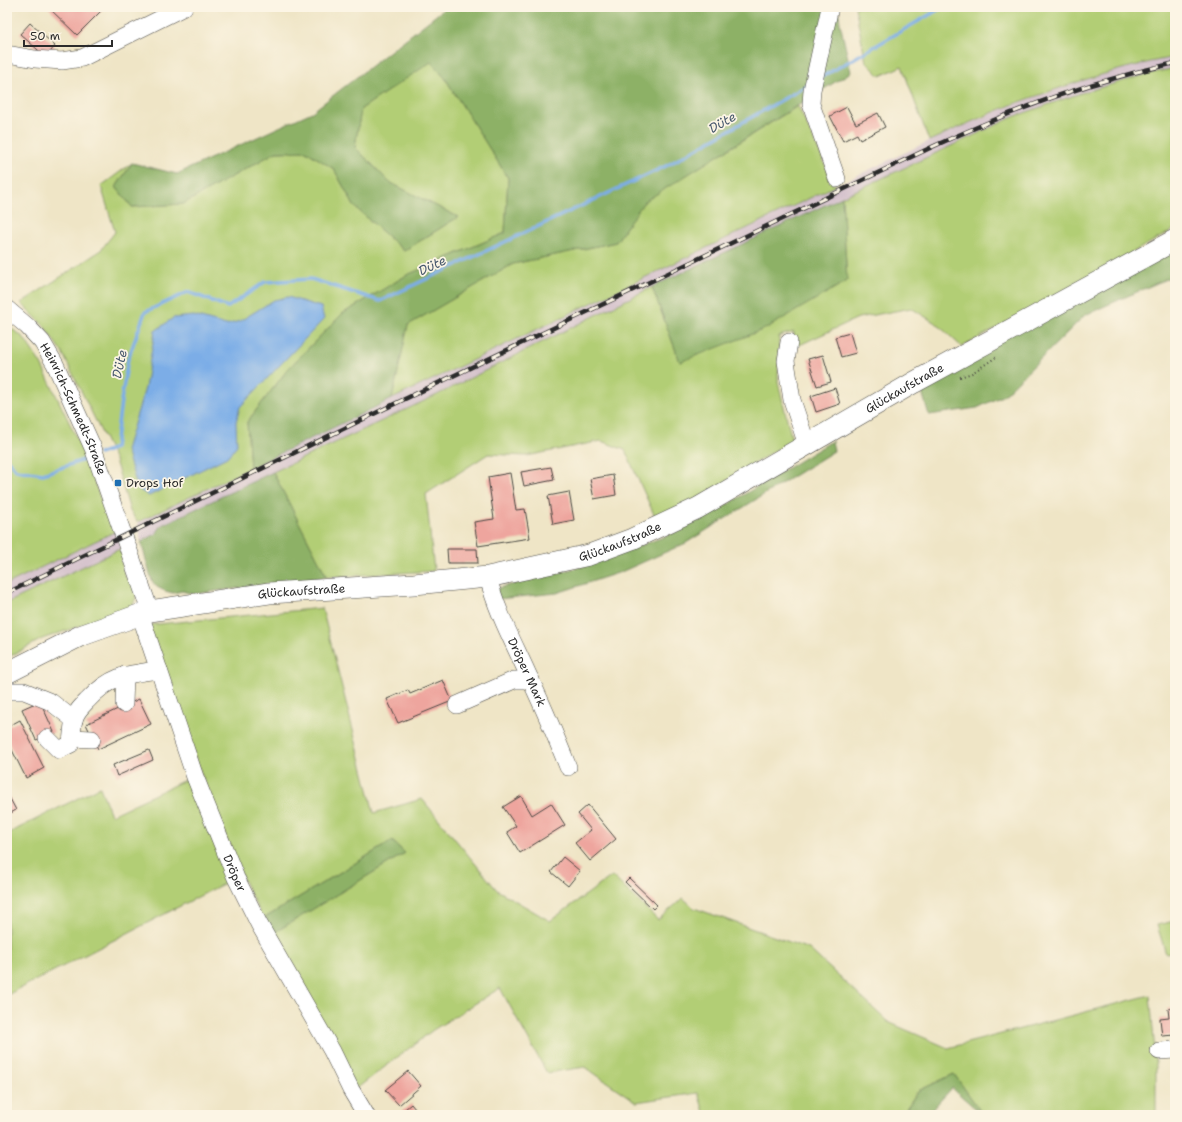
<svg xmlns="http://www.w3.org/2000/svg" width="1182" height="1122" font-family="'Shantell Sans',sans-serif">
<rect width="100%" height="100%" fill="#fcf5e5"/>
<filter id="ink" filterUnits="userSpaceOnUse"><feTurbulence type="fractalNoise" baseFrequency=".025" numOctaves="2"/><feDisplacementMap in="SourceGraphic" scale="8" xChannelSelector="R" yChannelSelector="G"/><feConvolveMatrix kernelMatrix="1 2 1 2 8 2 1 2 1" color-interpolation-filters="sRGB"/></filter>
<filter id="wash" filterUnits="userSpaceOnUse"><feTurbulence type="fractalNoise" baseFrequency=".012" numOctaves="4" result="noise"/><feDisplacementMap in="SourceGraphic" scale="16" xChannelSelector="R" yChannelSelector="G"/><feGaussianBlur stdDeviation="0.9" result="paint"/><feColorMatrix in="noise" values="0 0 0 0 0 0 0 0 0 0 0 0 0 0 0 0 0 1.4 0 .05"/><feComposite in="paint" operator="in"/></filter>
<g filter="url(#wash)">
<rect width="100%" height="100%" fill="#efe5c6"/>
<!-- industrial -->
<g fill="#d1bdca">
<path d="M1175,57v11l-27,6 -135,43 -361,170 -215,108 -275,130 -6,9 -15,8 -3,-20 254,-123 537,-258 81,-35 66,-23 66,-20z"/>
<path d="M116,531l6,17 -115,55v-19z"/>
</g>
<!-- green -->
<g fill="#b2ce75" stroke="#6e7c50">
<path d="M855,7h320v50c-56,10 -111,29 -164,48 -28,11 -55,24 -82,36l-27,-75 -22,10 -14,-14z"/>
<path d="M431,61l14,17 63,100 -3,55 -98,42 -65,39 -54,55 -41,53 3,46 -112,54 -8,-11 -15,-51 -52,-106 -19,-28 -23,-23 79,-52 15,-19 -14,-46 31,-23 -16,24 16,20 51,-3 93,-52 30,-1 28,18 20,37 50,45 54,-34 -69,-35 -34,-35 6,-38z"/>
<path d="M1175,68v161l-213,118 -25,-23 -26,-16 -53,10 -65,30 1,-16 -15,4 -1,46 14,58 -96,60 -40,19 -31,-69 -24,-9 -74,15 -39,-2 -62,40 8,77 -107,6 -54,-105 164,-77 215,-108 28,75 167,-81 -5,-84 171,-80 68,-24 67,-19z"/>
<path d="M798,106l37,80 -443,213 16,-74 105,-61 103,-22 27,-40z"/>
<path d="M7,325l17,13 17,26 43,89 23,64 9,14 -109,53z"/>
<path d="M122,548l2,6 -3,6c2,6 3,13 6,19 1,3 5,4 7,7 5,8 1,17 -5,23l-87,30 -35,19v-55z"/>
<path d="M322,608l52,205 48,-14 75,91 53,31 62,-45 46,44 25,-22 11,10 115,41 79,73 60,26 202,-53 6,68v52h-173l-29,-41 -36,17 -16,24h-197l-7,-22 -62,9 -51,-35 -38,6 -47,-85 -67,42 -77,59 -84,-155 133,-81 -13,-12 -129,78 -24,-48 -38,-98 -53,-148z"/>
<path d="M189,778l40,103 -222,114v-161l93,-47 11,28z"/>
<path d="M1175,921v31l-9,2 -9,-29z"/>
</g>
<!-- forest -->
<g fill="#8db166" stroke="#5c6e48">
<path d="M462,7h376l2,16 11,49 -207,130 -28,40 -103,22 -105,61 -16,74 -142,69 -3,-46 41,-53 54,-55 65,-39 98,-42 3,-55 -63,-100 -14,-16 -70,47 -6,38 34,35 69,35 -54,34 -50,-45 -20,-37 -28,-18 -30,1 -93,52 -51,3 -16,-20 16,-24 45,11 135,-62 132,-103z"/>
<path d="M842,197l5,84 -82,48 -85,33 -28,-75z"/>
<path d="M1175,251v24l-90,40 -81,80 -27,13 -48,7 -7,-23 -9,-9z"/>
<path d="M832,441l2,10 -148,92 -65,29 -64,21 -59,6 -3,-10 92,-24 82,-30 48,-24z"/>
<path d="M273,472l54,105 -134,17 -11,-3 -9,2 -8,-2 -8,-4 -5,-6 -11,-39 15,-8 6,-9z"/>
<path d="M392,841l13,12 -133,81 -9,-15z"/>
<path d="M954,1074l29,41 -31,-27 -25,27h-25l16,-24z"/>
</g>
<!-- water -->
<path fill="#7cade7" stroke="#546c89" d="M288,297l33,10 3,12 -84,88 -4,15 1,23 -10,12 -78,39 -11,-7 -12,-39 19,-62 10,-57 18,-13 21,-2 32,9 14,-4 34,-21z"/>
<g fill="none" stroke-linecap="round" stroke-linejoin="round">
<!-- stream -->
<g stroke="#7cade7" stroke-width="3.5">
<path d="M820,78l123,-71"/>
<path d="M99,454l16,-6 6,-47 7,-42 17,-47 43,-20 40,15 37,-25 46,-3 69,22 288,-136 140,-80"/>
<path d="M7,459l9,11 27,4 49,-17"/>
</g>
</g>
<g id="blocks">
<!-- building -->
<g fill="#eea59e">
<path d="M48,7h57l-28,28z"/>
<path d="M30,23l25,23 -9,11 -26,-23z"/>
<path d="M847,107l9,17 22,-11 7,14 -25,13 -3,-6 -14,7 -13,-25z"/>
<path d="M850,333l6,20 -15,4 -6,-20z"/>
<path d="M823,355l8,27 -14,4 -9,-27z"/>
<path d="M835,388l5,16 -24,8 -5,-16z"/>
<path d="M551,467l3,13 -30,6 -3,-14z"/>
<path d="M510,473l6,37 9,-1 5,29 -52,8 -4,-24 20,-3 -6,-42z"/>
<path d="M613,475l3,20 -22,4 -4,-20z"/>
<path d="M569,492l5,28 -21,4 -5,-28z"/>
<path d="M447,549h30l1,14h-30z"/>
<path d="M443,680l9,21 -54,22 -11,-24 21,-9 2,4z"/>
<path d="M139,699l12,25 -53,25 -12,-25z"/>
<path d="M40,701l14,31 -18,8 -14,-31z"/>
<path d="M20,720l24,48 -18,10 -19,-38v-13z"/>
<path d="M149,750l4,10 -36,16 -4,-11z"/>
<path d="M7,793l9,17 -9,5z"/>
<path d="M521,796l11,19 19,-12 14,22 -45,28 -13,-21 9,-6 -13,-19z"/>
<path d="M588,805l28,34 -26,22 -15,-18 16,-13 -13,-16z"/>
<path d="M563,857l17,14 -12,15 -17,-14z"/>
<path d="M629,878l28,27 -4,4 -28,-27z"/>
<path d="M1175,1008v27l-13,1 -2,-17 9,-1 -1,-9z"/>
<path d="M408,1071l13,15 -22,19 -14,-15z"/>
<path d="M411,1104l9,11h-22z"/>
</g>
</g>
</g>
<g filter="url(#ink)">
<use href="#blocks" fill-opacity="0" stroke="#484742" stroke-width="1"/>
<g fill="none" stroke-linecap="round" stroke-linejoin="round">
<!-- minor casing -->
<g stroke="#484742" stroke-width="18">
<g id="minor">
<path d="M830,7l-18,83 -1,14 26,75"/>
<path d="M7,54l28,5 27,2 20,-3 102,-51"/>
<path id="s1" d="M7,309l20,17 15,16 13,22 38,84 57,163"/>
<path d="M789,342l-3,19 6,39 15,45"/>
<path id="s2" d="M488,577c9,36 27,68 42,102 14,29 26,58 38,88"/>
<path id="s3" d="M140,614l55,163 41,101 23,46 73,127 19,39 15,25"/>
<path d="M7,691h17l27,11 23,18"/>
<path d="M124,704l1,-29"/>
<path d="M457,705l57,-25h17"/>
<path d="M47,738l12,12 12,-6c1,-8 1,-17 3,-24 2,-9 8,-14 14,-20 23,-25 39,-26 71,-30"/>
<path d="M72,738l20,1"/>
<path d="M1159,1051l16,-1"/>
</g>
</g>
<!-- major casing -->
<g stroke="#484742" stroke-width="22">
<g id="major">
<path id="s4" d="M7,673l73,-37 70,-25 119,-18 145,-9 74,-7 101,-22 43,-16 66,-31 215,-125 262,-143"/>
</g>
</g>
<!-- path -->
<path stroke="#484742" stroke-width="2" stroke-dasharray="1 3" stroke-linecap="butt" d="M960,377l12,-4 26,-17"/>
<!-- minor -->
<use href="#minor" stroke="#fff" stroke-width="17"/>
<!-- major -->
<use href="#major" stroke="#fff" stroke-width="21"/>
<!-- rail casing -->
<g stroke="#2b2b2b" stroke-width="4.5">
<path id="rail" d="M7,593l379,-185 546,-261c26,-12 52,-23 79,-34 53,-21 108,-38 164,-50"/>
</g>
<!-- rail -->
<use href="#rail" stroke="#fcf5e5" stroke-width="3" stroke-dasharray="9" stroke-linecap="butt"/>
</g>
</g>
<!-- markers -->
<rect fill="#1f6fb2" stroke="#fcf5e5" stroke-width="1.5" x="114" y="479" width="8" height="8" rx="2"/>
<g text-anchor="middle" stroke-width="3.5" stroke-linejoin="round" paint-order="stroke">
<!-- street labels -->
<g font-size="12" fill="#2b2b2b" stroke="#fcf5e5">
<text dy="4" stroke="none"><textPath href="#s4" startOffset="957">Glückaufstraße</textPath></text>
<text dy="4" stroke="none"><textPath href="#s1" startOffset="122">Heinrich-Schmedt-Straße</textPath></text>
<text dy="4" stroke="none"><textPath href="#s4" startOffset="633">Glückaufstraße</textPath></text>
<text dy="4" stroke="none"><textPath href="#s4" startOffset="309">Glückaufstraße</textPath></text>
<text dy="4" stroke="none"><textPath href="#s2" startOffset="103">Dröper Mark</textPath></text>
<text dy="4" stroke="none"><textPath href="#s3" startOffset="276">Dröper</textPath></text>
</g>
<!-- poi labels -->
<g font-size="12" fill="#2b2b2b" stroke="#fcf5e5" text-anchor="start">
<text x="126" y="487">Drops Hof</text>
</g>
<!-- water labels -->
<g font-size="13" font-style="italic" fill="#47586d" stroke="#fcf5e5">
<text transform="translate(722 122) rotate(-30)" y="5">Düte</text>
<text transform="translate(432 265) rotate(-25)" y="5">Düte</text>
<text transform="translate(119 364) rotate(-78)" y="5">Düte</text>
</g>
</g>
<!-- margin -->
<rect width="1182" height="1122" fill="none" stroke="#fcf5e5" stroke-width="24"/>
<!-- scale -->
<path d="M24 40v6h88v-6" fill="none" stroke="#2b2b2b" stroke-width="2"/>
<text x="30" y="40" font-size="12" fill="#2b2b2b" stroke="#fcf5e5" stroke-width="3" paint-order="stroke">50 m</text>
</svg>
